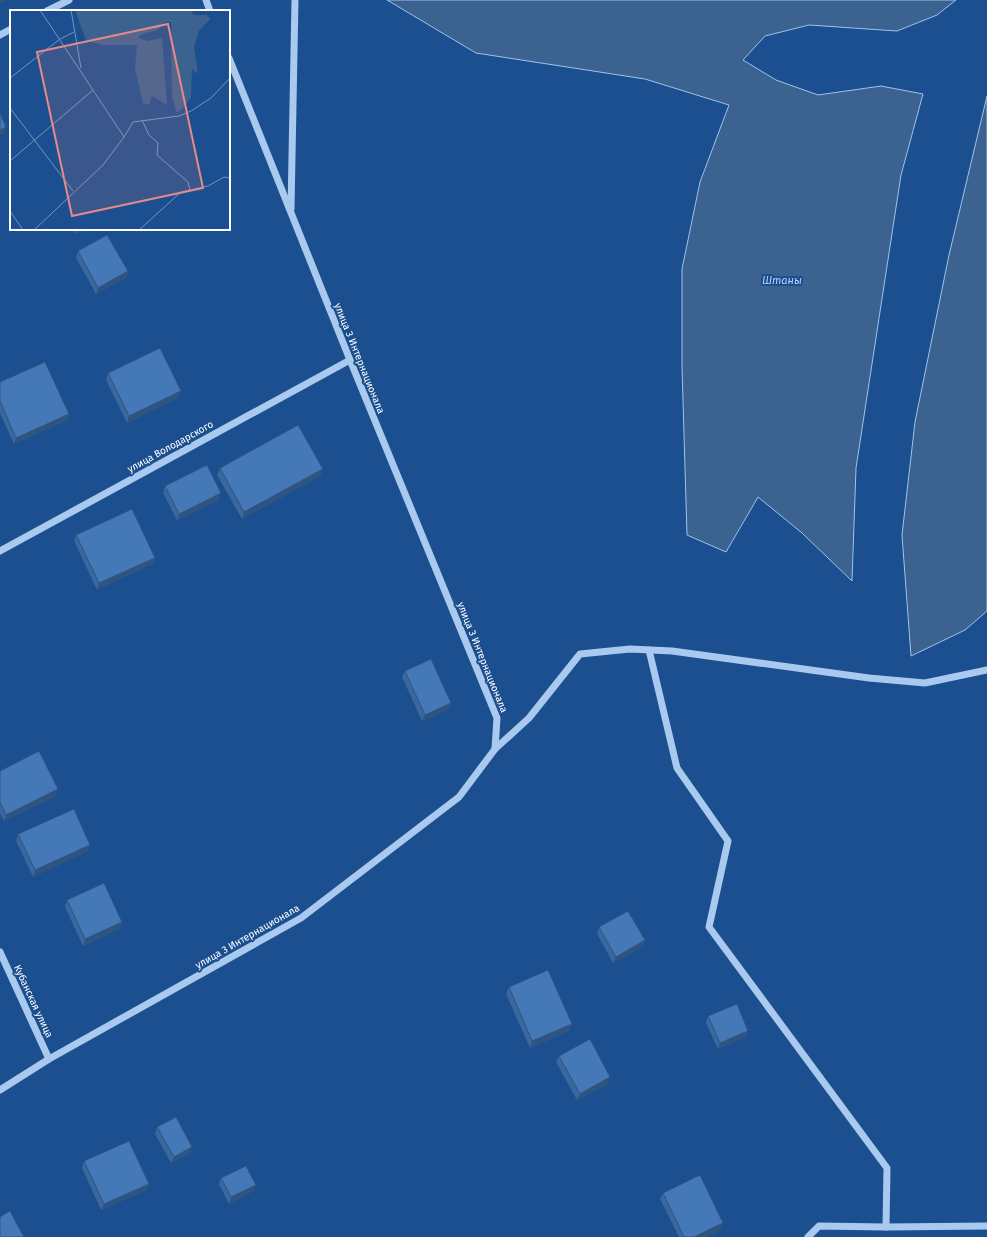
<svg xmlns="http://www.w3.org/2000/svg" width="987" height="1237" font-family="'Fira Sans',sans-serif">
<rect width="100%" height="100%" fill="#1b4f8f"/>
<!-- water -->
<g fill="#3c6290" stroke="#9cc4f0">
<path d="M387,0h569l-19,15 -40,16 -88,-6 -44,11 -22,24 33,20 42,15 63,-9 42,8 -22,81 -45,293 -4,113 -50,-48 -44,-36 -32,55 -39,-17 -5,-168v-98l18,-87 29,-77 -84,-26 -169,-26z"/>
<path d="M987,96v515l-22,19 -54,26 -9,-121 13,-113 34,-167z"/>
</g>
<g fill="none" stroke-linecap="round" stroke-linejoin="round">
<!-- minor -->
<g stroke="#a9c9ee" stroke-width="7">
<path d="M206,0l4,11"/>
<path d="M47,11l22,-11"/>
<path d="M0,35l11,-6"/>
<path d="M291,209l4,-209"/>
<path d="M0,551l350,-191"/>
<path d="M649,650l28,118 51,73 -19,86 178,241 -1,59"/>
<path d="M495,749l34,-31 51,-64 50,-5 42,2 197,27 56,5 62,-13"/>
<path d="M0,952l49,107"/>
<path d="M0,1090l49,-31 252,-141 158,-121 36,-48 2,-31 -147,-358 -121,-302"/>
<path d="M808,1237l11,-11 67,1 101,-1"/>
</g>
</g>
<!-- wall -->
<g fill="#3a679d">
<path d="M73,229h16l-14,5z"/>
<path d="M78,251l50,20 -2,7 -30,16 -20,-36z"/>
<path d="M108,373l71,24 -52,26 -21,-43z"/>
<path d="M0,382l67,38 -53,24 -14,-31z"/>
<path d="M220,468l103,1 -3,7 -78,43 -25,-44z"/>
<path d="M165,486l54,14 -42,20 -14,-27z"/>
<path d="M76,535l79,23 -3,6 -55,26 -23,-49z"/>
<path d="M405,671l46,32 -2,6 -27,12 -20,-44z"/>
<path d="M0,771l56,25 -52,25 -4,-8z"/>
<path d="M18,834l70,17 -55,26 -17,-36z"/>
<path d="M67,900l55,22 -3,7 -36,17 -18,-39z"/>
<path d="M599,927l46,13 -2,6 -30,17 -16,-29z"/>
<path d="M509,987l63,37 -3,7 -39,17 -24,-54z"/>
<path d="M708,1016l38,21 -28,12 -12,-26z"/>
<path d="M559,1056l49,28 -31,16 -21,-38z"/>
<path d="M157,1127l33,26 -19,10 -16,-29z"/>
<path d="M84,1161l65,23 -3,6 -45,20 -19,-42z"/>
<path d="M221,1178l35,7 -3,6 -24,13 -10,-20z"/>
<path d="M663,1193l58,37 -16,7h-26l-19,-38z"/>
</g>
<!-- shaded-wall -->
<g fill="#305480">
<path d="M0,0h6l-6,3z"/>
<path d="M6,127l-2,6 -4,2v-5z"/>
<path d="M77,229h12l-14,5z"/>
<path d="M128,271l-2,7 -30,16 2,-6z"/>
<path d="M181,391l-2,6 -52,26 2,-7z"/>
<path d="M69,414l-2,6 -53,24 2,-6z"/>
<path d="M323,469l-3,7 -78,43 2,-7z"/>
<path d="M221,493l-2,7 -42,20 2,-6z"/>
<path d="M155,558l-3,6 -55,26 2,-7z"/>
<path d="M451,703l-2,6 -27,12 3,-6z"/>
<path d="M58,789l-2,7 -52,25 2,-6z"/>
<path d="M90,845l-2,6 -55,26 2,-7z"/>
<path d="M122,922l-3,7 -36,17 2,-7z"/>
<path d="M645,940l-2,6 -30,17 3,-6z"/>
<path d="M572,1024l-3,7 -39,17 2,-7z"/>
<path d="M748,1031l-2,6 -28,12 2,-6z"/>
<path d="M610,1077l-2,7 -31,16 3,-6z"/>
<path d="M192,1147l-2,6 -19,10 3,-6z"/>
<path d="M149,1184l-3,6 -45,20 3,-6z"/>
<path d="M256,1185l-3,6 -24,13 2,-7z"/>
<path d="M723,1223l-2,7 -16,7h-11z"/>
</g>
<!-- building -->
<g fill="#4478b7" stroke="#305480">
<path d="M0,113l6,14 -6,3z"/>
<path d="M107,235l21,36 -30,17 -20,-37z"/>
<path d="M160,348l21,43 -52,25 -21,-43z"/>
<path d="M45,362l24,52 -53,24 -16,-37v-19z"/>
<path d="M298,425l25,44 -79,43 -24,-44z"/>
<path d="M207,465l14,28 -42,21 -14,-28z"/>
<path d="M132,509l23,49 -56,25 -23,-48z"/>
<path d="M431,659l20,44 -26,12 -20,-44z"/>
<path d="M39,751l19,38 -52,26 -6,-13v-31z"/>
<path d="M74,809l16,36 -55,25 -17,-36z"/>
<path d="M104,883l18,39 -37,17 -18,-39z"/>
<path d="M628,911l17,29 -29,17 -17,-30z"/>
<path d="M548,970l24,54 -40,17 -23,-54z"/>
<path d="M737,1004l11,27 -28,12 -12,-27z"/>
<path d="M590,1039l20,38 -30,17 -21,-38z"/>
<path d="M176,1117l16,30 -18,10 -17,-30z"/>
<path d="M129,1141l20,43 -45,20 -20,-43z"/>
<path d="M246,1166l10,19 -25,12 -10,-19z"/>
<path d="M700,1175l23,48 -29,14h-10l-21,-44z"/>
<path d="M10,1211l14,26h-24v-20z"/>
</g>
<g text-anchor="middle" stroke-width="4" stroke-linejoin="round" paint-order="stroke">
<!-- street labels -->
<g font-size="10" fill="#fff" stroke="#1b4f8f">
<text transform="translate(360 358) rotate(68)" y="4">улица 3 Интернационала</text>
<text transform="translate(170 446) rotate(-29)" y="4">улица Володарского</text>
<text transform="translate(483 657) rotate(68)" y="4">улица 3 Интернационала</text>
<text transform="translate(247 936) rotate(-30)" y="4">улица 3 Интернационала</text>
<text transform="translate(34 1001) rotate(65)" y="4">Кубанская улица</text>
</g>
<!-- water labels -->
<g font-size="11" font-style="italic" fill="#b5d3f5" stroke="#1b4f8f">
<text x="782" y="284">Штаны</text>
</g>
</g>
<!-- overview -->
<g transform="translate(10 10)">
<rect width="220" height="220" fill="#1b4f8f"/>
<path d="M65,0h117l1,5h14l3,4 -11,12 -5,16 4,27 -6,-5 -1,29 -8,10 -6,5 -5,-16 -1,-75h-5l-9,8 -17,5 -2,3 10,3 14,-3 5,67 -15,-9 -3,9 -6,-2 -8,-35 2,-23h-35l-16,-5z" fill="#3c6290"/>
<path fill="none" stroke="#7695bc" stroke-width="1" d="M61,0l10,58M0,68l50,-39 14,-7M0,98l63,83M132,110l7,15 9,8 -1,12 31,27 2,8M114,127l9,-15 46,-6 12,-5 20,-13 19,-20M0,151l83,-71M0,201l13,19M24,220l69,-65 21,-28 -84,-127M129,220l42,-38 27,-6 16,-9 6,1"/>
<path fill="#e88989" fill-opacity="0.15" stroke="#e88989" stroke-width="2" d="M158,14l35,164 -131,28 -35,-164z"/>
<rect width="220" height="220" fill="none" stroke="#fff" stroke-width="2"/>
</g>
</svg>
